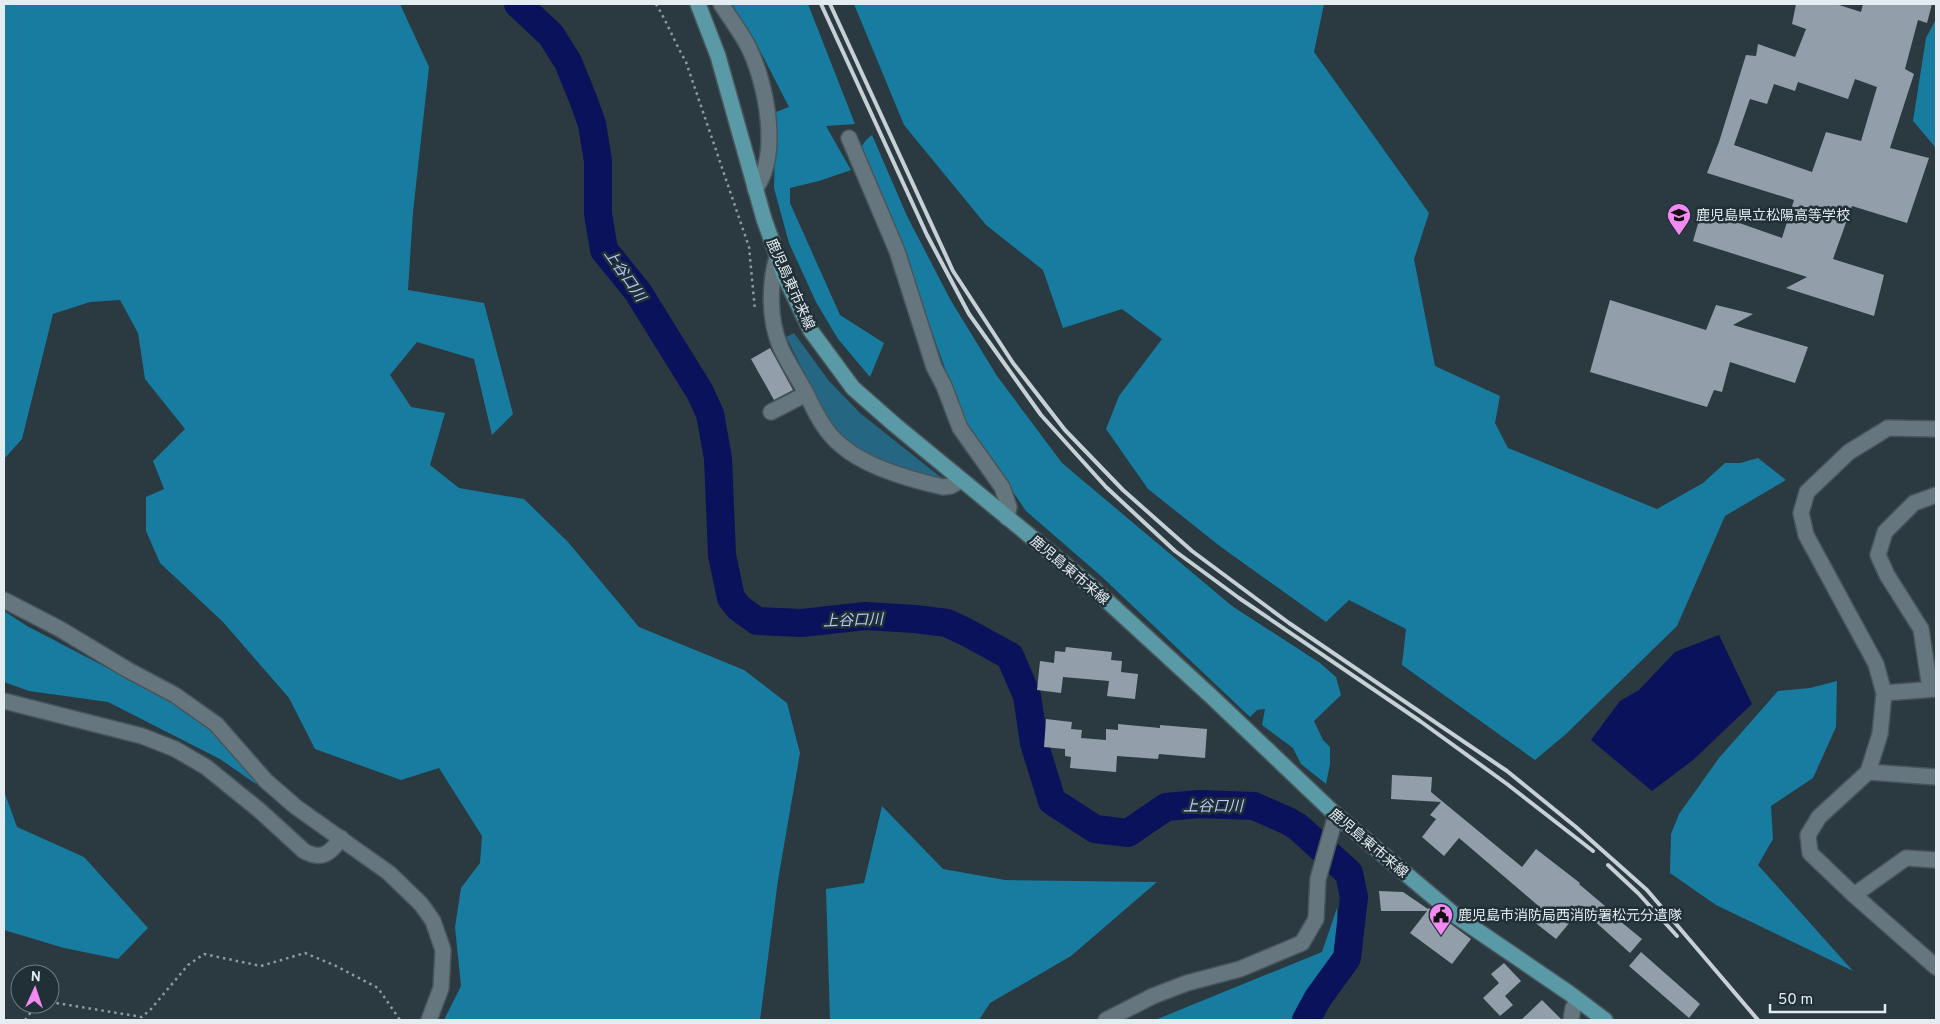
<svg xmlns="http://www.w3.org/2000/svg" width="1940" height="1024" font-family="Overpass,'Noto Sans JP',sans-serif">
<rect width="100%" height="100%" fill="#2b3940"/>
<!-- green -->
<path fill="#256782" d="M794,333l35,48 31,32 83,66 -57,-16 -31,-16 -17,-13 -10,-15 -42,-82z"/>
<!-- forest -->
<g fill="#177c9f">
<path d="M4,4h396l29,63 -16,145 -5,78 76,13 29,111 -21,21 -18,-76 -57,-17 -27,33 21,32 34,6 -15,52 29,23 65,11 44,43 71,85 105,43 43,33 13,50 -22,127 -18,140h-316l17,-34 -6,-59 6,-39 19,-25 2,-27 -43,-68 -38,12 -86,-31 -26,-51 -66,-76 -63,-59 -14,-32v-34l18,-8 -11,-28 32,-32 -40,-50 -7,-46 -18,-33 -30,2 -37,12 -31,125 -18,20z"/>
<path d="M732,4h76l47,120 -29,2 25,44 -32,11 -29,7v15l50,112 44,28 -14,34 -32,-38 -22,-37 -27,-59 -15,-55 2,-76 13,-5 -35,-68z"/>
<path d="M854,4h470l-10,48 115,161 -15,46 21,107 65,30 -5,27 13,25 149,61 46,-26 22,-20h15l18,-5 28,22 -61,36 -48,110 -111,108 -31,26 -133,-95 4,-36 -57,-29 -23,22 -105,-75 -73,-58 -42,-60 13,-33 43,-57 -40,-30 -59,19 -20,-58 -57,-45 -82,-100z"/>
<path d="M1936,19v129l-23,-27 13,-83z"/>
<path d="M872,135l35,81 43,83 47,77 65,87 170,143 88,57 16,14 5,18 -27,26 9,19 7,7v17l-4,20 -25,-20 -8,-16 -31,-23 3,-16 -8,1 -7,7 -149,-141 -75,-65 -57,-84 -13,-28 -28,-78 -68,-172 6,-9z"/>
<path d="M4,611l23,15 159,83 31,28 37,37 2,10 -36,-25 -112,-57 -79,-11 -25,-9z"/>
<path d="M1837,681l-1,46 -23,51 -42,28 2,33 -15,26 95,106 -137,-66 -46,-32 1,-39 8,-20 40,-56 59,-67 32,-3z"/>
<path d="M4,791l13,36 67,30 64,71 -30,31 -54,-11 -60,-18z"/>
<path d="M882,806l61,63 62,11 152,2 -86,74 -81,47 -11,17h-149l-4,-131 38,-6z"/>
<path d="M1337,908l1,45 -41,67h-142l167,-68z"/>
</g>
<!-- water -->
<path fill="#09125a" d="M1719,635l33,69 -59,56 -41,31 -61,-51 29,-39 19,-11 36,-38z"/>
<g fill="none" stroke-linecap="round" stroke-linejoin="round">
<!-- river -->
<path stroke="#09125a" stroke-width="28" d="M518,4l33,31 17,27 15,37 9,25 6,37v53l6,36 34,42 62,100 10,22 8,44 4,97 9,43 8,10 18,13 45,2 63,-7 50,3 32,4 19,9 44,24 17,40 7,47 18,58 43,28 33,4 38,-26 33,-3 55,2 34,15 10,6 51,46 5,24 -7,61 -29,40 -12,22"/>
</g>
<!-- building -->
<g fill="#929eaa" fill-rule="evenodd">
<path d="M1796,4h40l25,8 2,-8h69l-5,19 -9,-3 -13,49 9,5 -24,74 39,10 -22,65 -55,-17 -19,53 51,16 -10,41 -88,-28 21,-11 -114,-36 9,-31 80,28 12,-38 -87,-27 12,-31 27,-87 10,1 2,-12 37,13 11,-28 -14,-5zM1855,79l22,8 -16,54 -35,-9 -14,40 -78,-27 16,-46 17,5 7,-20 21,7 3,-9 50,17z"/>
<path d="M1610,300l96,30 10,-25 37,9 -20,11 75,22 -13,36 -65,-21 -8,30 -8,-2 -7,17 -117,-35z"/>
<path d="M770,348l23,42 -19,10 -23,-41z"/>
<path d="M1066,647l46,5 -1,8 11,1 -1,11 17,2 -3,25 -28,-3 2,-15 -46,-4 -2,16 -24,-3 3,-29 14,2 1,-12 10,1z"/>
<path d="M1046,719l26,3 -1,7 11,1 -1,8 25,2v-11l12,1v-6l42,4v-3l47,4 -2,29 -46,-4 -1,5 -41,-3 -1,16 -46,-4 1,-11 -6,-1v-7l-21,-2z"/>
<path d="M1392,775l40,2 -1,15 91,75 14,-18 44,34 -1,1 26,22 -1,2 38,31 -12,14 -49,-44 -25,30 -23,-18 9,-12 -83,-71 -15,18 -22,-19 14,-18 -6,-4 11,-13 -50,-3z"/>
<path d="M1379,891l24,1 25,17 1,-1 42,31 -19,25 -42,-31 17,-22h-46z"/>
<path d="M1641,952l59,52 -11,14 -60,-52z"/>
<path d="M1504,963l17,18 -16,15 8,9 -13,11 -17,-18 16,-15 -8,-9z"/>
<path d="M1542,1000l20,20h-41z"/>
</g>
<g fill="none" stroke-linecap="round" stroke-linejoin="round">
<!-- street casing -->
<g stroke="#48565b" stroke-width="18">
<g id="street">
<path d="M721,4c9,14 19,27 27,42 18,36 33,109 7,143"/>
<path d="M849,138l48,113 37,116 10,19 16,42 42,59 7,20 -2,11"/>
<path d="M777,257c-8,28 -8,62 3,89 7,16 18,32 26,47 9,19 19,40 36,53 25,22 70,34 101,41l8,-1 10,-6"/>
<path d="M771,412l35,-18"/>
<path d="M1936,429l-48,-1 -39,24 -42,40 -6,21 5,22 70,129 8,29 -4,41 -12,38 -49,45 -11,18 2,18 44,42 82,72"/>
<path d="M4,600l56,29 68,41 47,25 41,29 50,57 30,26 93,66 32,31 12,17 10,29 -2,38 -12,32"/>
<path d="M1930,688l-9,-59 -34,-54 -9,-20 7,-23 29,-29 22,-8"/>
<path d="M1884,693l52,-4"/>
<path d="M4,701l138,35 33,13 31,18 53,43 45,41c18,10 27,2 37,-13"/>
<path d="M1868,772l68,5"/>
<path d="M1854,895l52,-37 30,2"/>
<path d="M1106,1020l47,-24 34,-13 53,-14 62,-26 14,-24 2,-40 18,-64"/>
<path d="M1571,1020l2,-12 5,-8"/>
</g>
</g>
<!-- primary casing -->
<g stroke="#48565b" stroke-width="18">
<path id="primary" d="M698,4l20,52 46,163 20,56 27,56 42,57 42,37 197,162 121,111 123,117 120,101 113,77 36,27"/>
</g>
<!-- path -->
<g stroke="#909ba1" stroke-width="2.5" stroke-dasharray="2.5 4" stroke-linecap="butt">
<path d="M656,4c11,18 19,39 30,58l63,185 6,63"/>
<path d="M50,1002l92,15 9,-8 37,-44 16,-11 57,12 44,-13 31,13 42,22 22,32"/>
<path d="M25,1020l12,-16"/>
</g>
<!-- street -->
<use href="#street" stroke="#66767e" stroke-width="15"/>
<!-- primary -->
<use href="#primary" stroke="#599aa6" stroke-width="15"/>
<!-- rail -->
<g stroke="#c6d0d5" stroke-width="4">
<path d="M821,4l106,231 42,79 72,101 65,72 69,64 64,47 181,123 87,63 86,67"/>
<path d="M830,4l123,267 60,92 52,67 58,60 69,61 97,72 218,148 69,56 71,63 111,130"/>
<path d="M1608,865l30,28 39,43"/>
</g>
</g>
<!-- icons -->
<defs>
<g id="school-pin" transform="scale(1.25)"><path d="M0 17L-7.5 6A9.5 9.5 0 1 1 7.5 6Z" fill="#f28af2" stroke="#212f36"/><path d="M0-5L7-2L0 1L-7-2ZM-4 1L0 2.5L4 1V4Q0 6-4 4Z" fill="#111"/></g>
<g id="civic-pin" transform="scale(1.25)"><path d="M0 17L-7.5 6A9.5 9.5 0 1 1 7.5 6Z" fill="#f28af2" stroke="#212f36"/><path d="M-.6-6.5H3V-4.5H.6V-3L4-1V1h2V6H-6V1h2V-1L-.6-3ZM-1.2 2.5V6h2.4V2.5Z" fill="#111"/></g>
</defs>
<g fill-rule="evenodd">
<use href="#school-pin" x="1679" y="215"/>
<use href="#civic-pin" x="1441" y="915"/>
</g>
<g text-anchor="middle" stroke-width="5" stroke-linejoin="round" paint-order="stroke">
<!-- poi labels -->
<g font-size="14" fill="#e3ecf0" stroke="#212f36" text-anchor="start">
<text x="1696" y="220">鹿児島県立松陽高等学校</text>
<text x="1458" y="920">鹿児島市消防局西消防署松元分遣隊</text>
</g>
<!-- street labels -->
<g font-size="14" fill="#e3ecf0" stroke="#212f36">
<text transform="translate(791 284) rotate(66)" y="5">鹿児島東市来線</text>
<text transform="translate(1070 570) rotate(40)" y="5">鹿児島東市来線</text>
<text transform="translate(1369 843) rotate(40)" y="5">鹿児島東市来線</text>
</g>
<!-- water labels -->
<g font-size="15" font-style="italic" fill="#b8c9f3" stroke="#212f36">
<text transform="translate(625 275) rotate(55)" y="5">上谷口川</text>
<text transform="translate(853 620) rotate(-2)" y="5">上谷口川</text>
<text x="1213" y="811">上谷口川</text>
</g>
</g>
<!-- border -->
<rect width="1940" height="1024" fill="none" stroke="#e3ecf0" stroke-width="10"/>
<!-- north arrow -->
<g transform="translate(35 989) rotate(3)"><circle r="24" fill="#212f36" stroke="#6f7b80"/>
<path d="M0-4L9 19L0 12L-9 19Z" fill="#f28af2"/>
<text y="-8" font-size="14" font-weight="bold" text-anchor="middle" fill="#e3ecf0">N</text>
</g>
<!-- scale -->
<path d="M1770 1004v8h115v-8" fill="none" stroke="#e3ecf0" stroke-width="2.5"/>
<text x="1778" y="1004" font-size="15" fill="#e3ecf0" stroke="#212f36" stroke-width="4" paint-order="stroke">50 m</text>
</svg>
